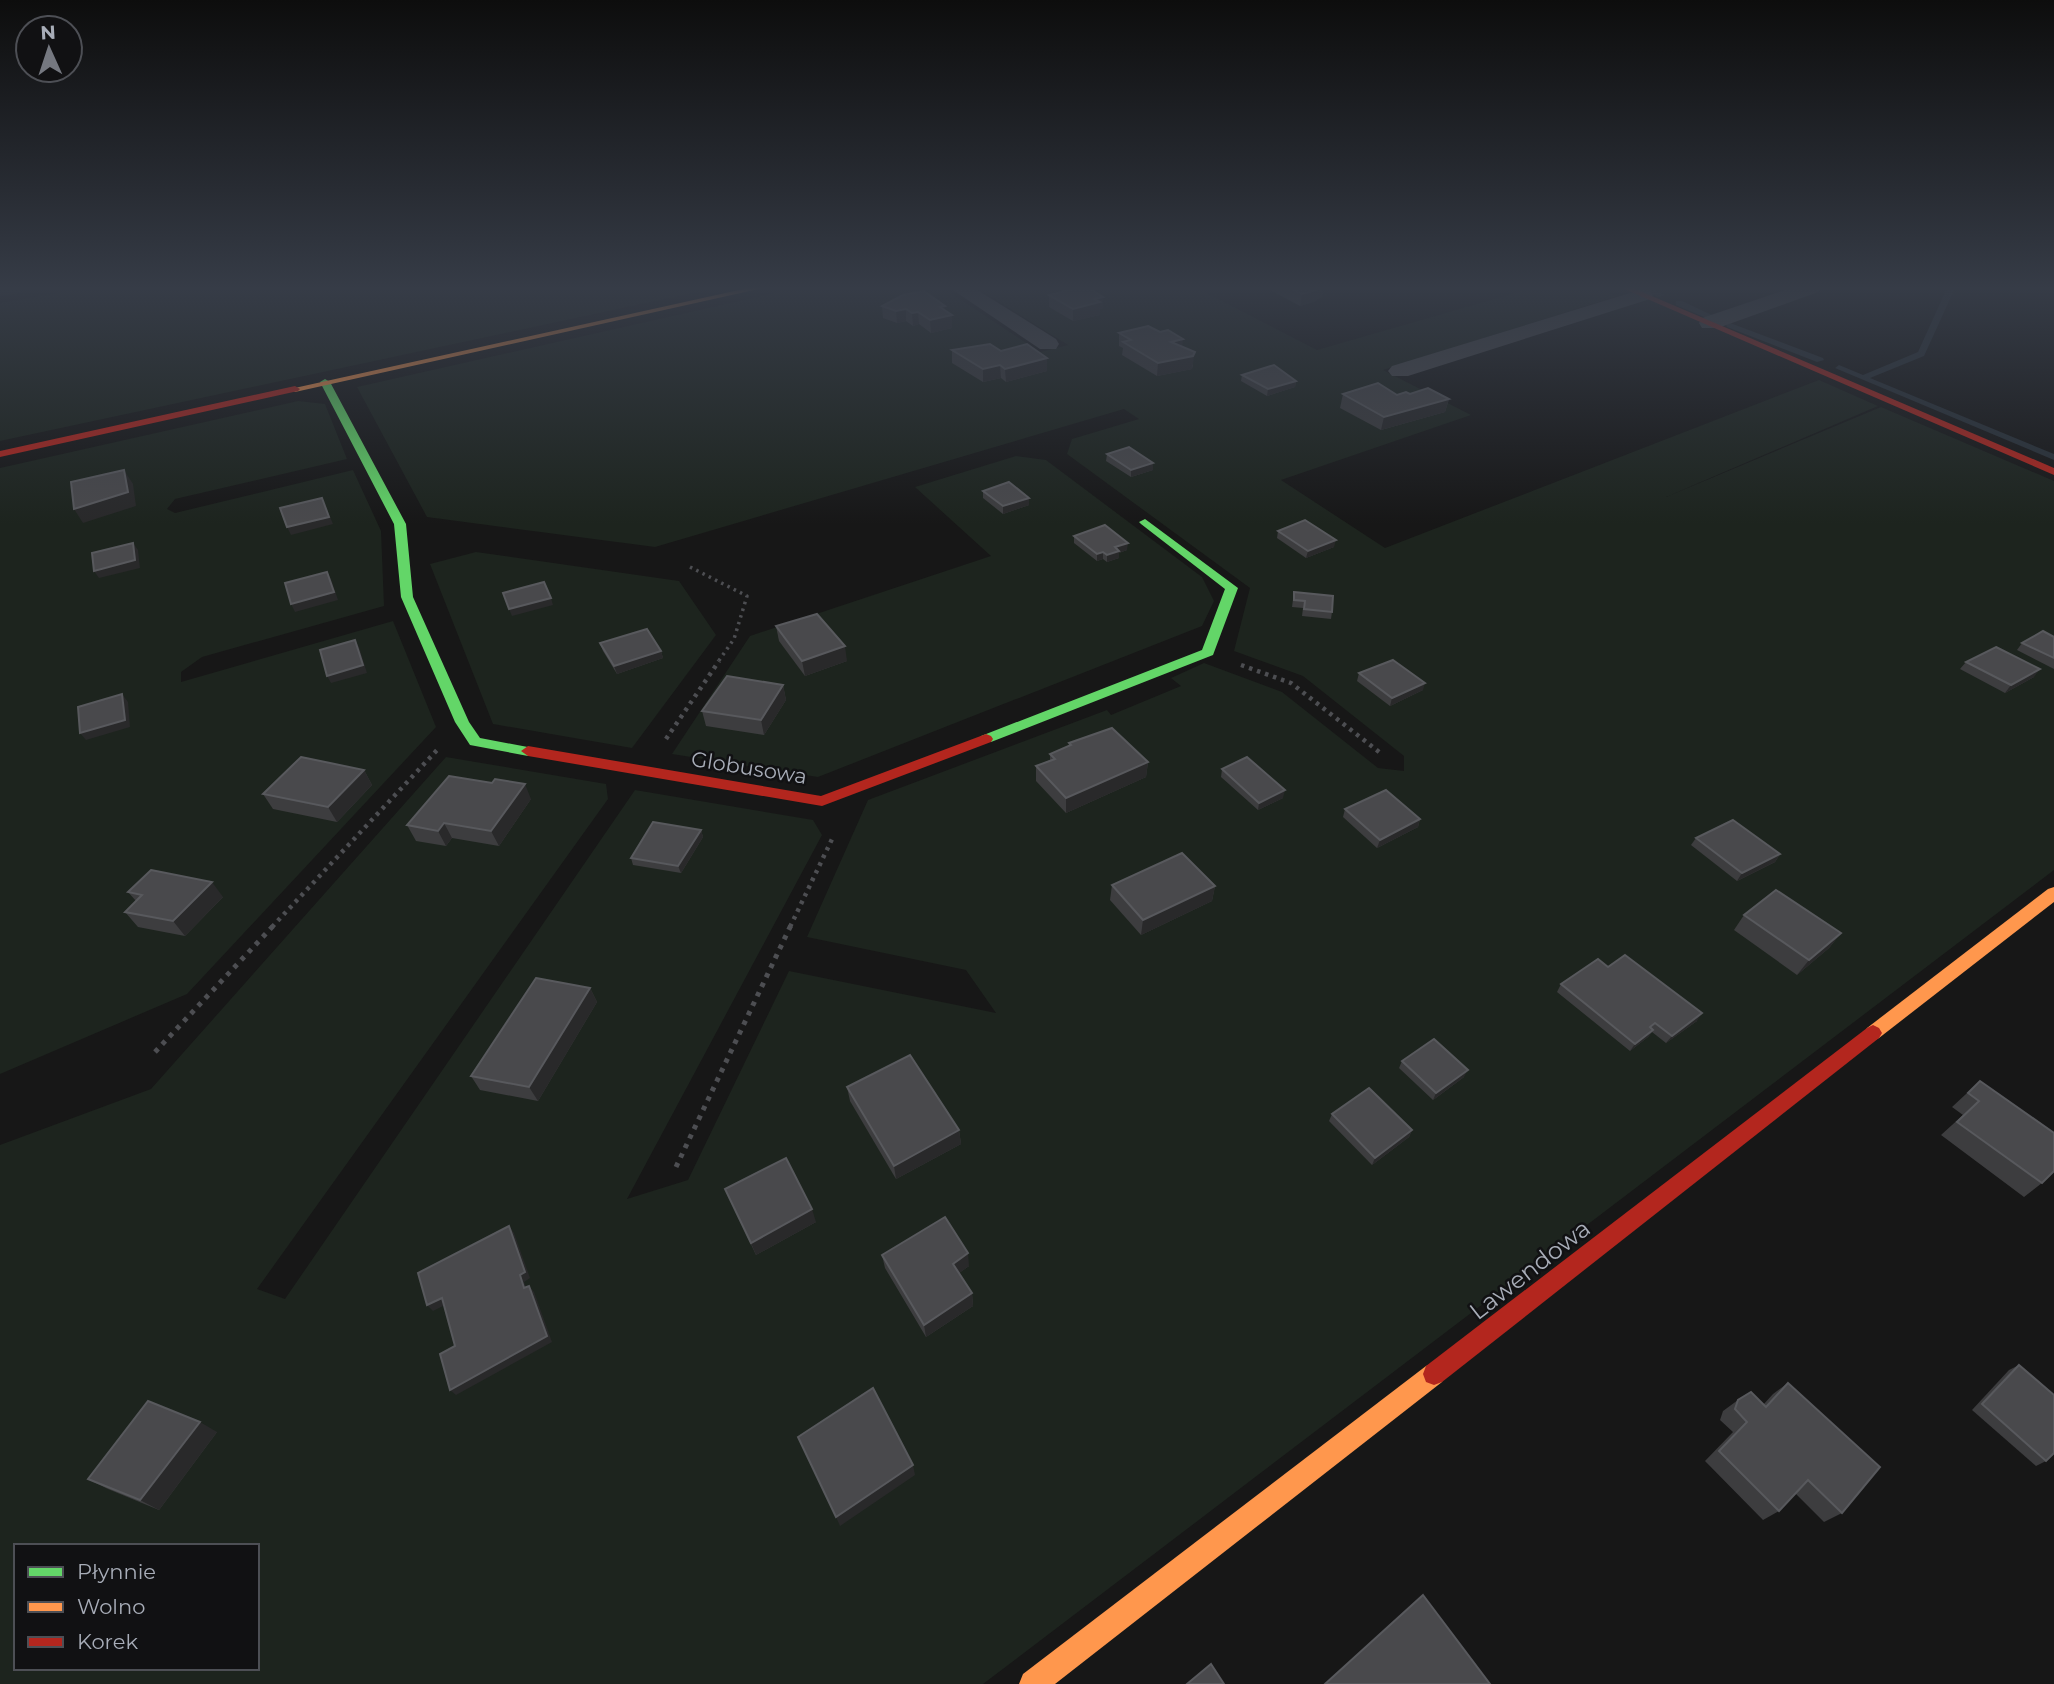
<svg xmlns="http://www.w3.org/2000/svg" width="2054" height="1684" font-family="Montserrat,sans-serif">
<rect width="100%" height="100%" fill="#171717"/>
<!-- green -->
<g fill="#1d241e" fill-rule="evenodd">
<path d="M88,288h628l-716,153v-138z"/>
<path d="M797,288h146l97,64 28,-7 -91,-57h220l120,62 216,-62h65l19,8 -234,74 88,45 -190,65 104,68 434,-168 59,26 -212,91 215,-90 173,74v389l-1071,814h-983v-539l151,-56 295,-332 160,27 2,15 -351,490 28,10 350,-509 178,30 9,15 -195,364 61,-19 101,-209 207,42 -30,-43 -159,-33 61,-137 239,-90 4,5 70,-29 -10,-8 33,-15 78,29 96,76 26,3v-15l-101,-80 -69,-25 16,-63 -183,-134 5,-15 67,-20 -15,-10 -469,138 -228,-30 -70,-130zM16,1546h241v122h-241z"/>
<path d="M298,401l27,3 22,55 -172,40 -8,10 8,4 178,-43 28,61 3,75 -182,51 -21,15v10l212,-61 43,106 -249,267 -187,80v-606z"/>
<path d="M1016,456l30,4 156,117 12,24 -12,25 -384,151 -146,-23 78,-118 241,-80 -76,-69z"/>
<path d="M476,552l203,29 37,54 -84,113 -139,-24 -63,-160z"/>
</g>
<g fill="none" stroke-linecap="round" stroke-linejoin="round">
<!-- stream -->
<g fill="#2a3239" fill-rule="evenodd">
<path d="M1639,288h11l15,7 -7,2z"/>
<path d="M1947,288h8l-31,68 -54,22 184,76v6l-219,-92 4,-3 24,10 55,-23z"/>
<path d="M1676,301h6l36,17 -7,2 -35,-15z"/>
<path d="M1730,323l93,35 1,2 -7,2 -90,-35 -1,-2z"/>
</g>
<!-- path-far2 -->
<path stroke="#4d4e52" stroke-width="3.5" stroke-dasharray="2.5 4.5" stroke-linecap="butt" d="M690,567l57,29 -13,43 -16,23"/>
<!-- path-far1 -->
<g stroke="#4d4e52" stroke-width="4.5" stroke-dasharray="3.5 5" stroke-linecap="butt">
<path d="M1241,665l50,18 92,72"/>
<path d="M666,739l53,-78"/>
<path d="M272,927l166,-178"/>
<path d="M790,927l44,-92"/>
</g>
<!-- path -->
<g stroke="#4d4e52" stroke-width="5" stroke-dasharray="4.5 6" stroke-linecap="butt">
<path d="M155,1052l119,-127"/>
<path d="M676,1167l115,-242"/>
</g>
<!-- street -->
<g fill="#4b4c50" fill-rule="evenodd">
<path d="M950,288h24l82,51 3,5 -3,5h-16z"/>
<path d="M1791,288h30l-3,4 -100,36h-16l-3,-5 3,-5z"/>
<path d="M1643,289l7,2 3,4 -3,4 -242,77h-16l-4,-5 4,-5z"/>
</g>
<!-- fast -->
<g fill="#63d668" fill-rule="evenodd">
<path d="M325,379l5,3 76,142 7,73 56,125 11,16 53,10 2,3 -2,3 -5,2 -58,-11 -15,-23 -54,-125 -7,-73 -74,-142z"/>
<path d="M1145,519l93,69 -25,67 -222,87h-10l-2,-3 2,-3 221,-86 23,-61 -84,-65 -2,-2z"/>
</g>
<!-- slow -->
<g fill="#ff974d" fill-rule="evenodd">
<path d="M748,288h15l-468,104 -5,-3z"/>
<path d="M2054,887v15l-175,136 -6,3 -6,-3 -3,-5 3,-5 181,-139z"/>
<path d="M1434,1363l8,3 3,8 -3,8 -387,302h-36l4,-10 403,-308z"/>
</g>
<!-- jam -->
<g fill="#b3261e" fill-rule="evenodd">
<path d="M1622,288h11l421,180v7z"/>
<path d="M295,386l5,3 -2,2 -298,66v-6z"/>
<path d="M986,734l5,2 2,3 -2,3 -169,64 -294,-50 -7,-5 7,-5 293,50z"/>
<path d="M1873,1025l6,3 3,5 -3,5 -437,344 -8,3 -8,-3 -3,-8 3,-8 441,-338z"/>
</g>
</g>
<!-- wall -->
<g fill="#3d3d3f">
<path d="M1266,288h58l-2,9 -5,2 -1,2 -16,5z"/>
<path d="M1049,295l54,14h-3v6l-27,6 -24,-14z"/>
<path d="M882,306h63v4l7,5v13l-21,5 -12,-9 -6,2 -7,-5 -9,2 -14,-5z"/>
<path d="M1119,333l63,14 11,18 -1,4 -35,7 -35,-21 1,-7 -4,-2z"/>
<path d="M952,350l49,1 46,20 -41,11 -5,-4 -18,4 -31,-19z"/>
<path d="M1242,375l54,6 -1,6 -28,9 -26,-15z"/>
<path d="M1343,394h67l39,5 -4,13 -64,18 -41,-22z"/>
<path d="M1107,454l46,9v7l-22,7 -25,-16z"/>
<path d="M983,491l46,14 -26,9 -20,-16z"/>
<path d="M1278,531l56,16 -28,11 -29,-20z"/>
<path d="M1074,536l53,14 -8,3v5l-12,4 -4,-3 -6,2 -23,-18z"/>
<path d="M1294,592l38,20 -1,7 -29,-3 1,-8 -11,-1z"/>
<path d="M776,626l71,35 -42,15 -26,-35z"/>
<path d="M2054,637v32l-37,-19 5,-7z"/>
<path d="M600,643l61,8 2,7 -46,16 -14,-23z"/>
<path d="M1966,662l68,15 -29,16 -45,-24z"/>
<path d="M1359,673l64,17 -33,16 -33,-25z"/>
<path d="M783,685l3,15 -22,35 -58,-9 -4,-15z"/>
<path d="M1069,743l79,19 -2,15 -80,36 -30,-32v-15l14,-6v-6l19,-8z"/>
<path d="M1222,769l61,29 -25,12 -37,-33z"/>
<path d="M364,770l8,15 -35,37 -64,-13 -10,-15z"/>
<path d="M531,799l-32,47 -47,-8 -6,8 -30,-5 -9,-16z"/>
<path d="M1345,809l75,10 -2,8 -41,21 -34,-31z"/>
<path d="M701,830l2,7 -22,36 -48,-8 -2,-7z"/>
<path d="M1696,838l84,16 -5,8 -38,19 -46,-36z"/>
<path d="M1112,885l103,1 -3,15 -71,34 -31,-35z"/>
<path d="M128,892l95,5 -38,39 -47,-9 -13,-15 11,-11z"/>
<path d="M1744,915l97,18 -12,15 -32,27 -63,-45z"/>
<path d="M1608,967l89,54 -31,22 -14,-11 -4,5 -18,14 -73,-59 4,-8z"/>
<path d="M590,988l7,14 -59,99 -58,-11 -9,-14z"/>
<path d="M1402,1061l62,16 -31,23 -34,-32z"/>
<path d="M1980,1081l62,102 -18,14 -83,-62 22,-20 -11,-8z"/>
<path d="M847,1087l112,43 2,14 -65,35 -46,-78z"/>
<path d="M1332,1114l80,16 -3,7 -37,28 -43,-44z"/>
<path d="M725,1189l91,33 -60,33z"/>
<path d="M882,1255l87,11 -10,7 13,20 1,13 -47,31 -41,-69z"/>
<path d="M2019,1365l27,96 -10,5 -64,-56 37,-40z"/>
<path d="M1788,1383l54,130 -18,9 -29,-29 -16,18 -16,9 -58,-59 28,-29 -13,-12 3,-9 15,-11 25,5 10,-11z"/>
<path d="M217,1432l-58,78 -51,-21 -20,-10z"/>
</g>
<!-- shaded-wall -->
<g fill="#29292a">
<path d="M0,288h24l-4,5 -20,3z"/>
<path d="M1309,288h15l-2,9 -5,2 -1,2 -16,5 2,-12z"/>
<path d="M1103,297v12h-3v6l-27,6v-12l21,-10z"/>
<path d="M945,306v11l7,-2v13l-21,5 -1,-13 10,-13z"/>
<path d="M906,309v12l-9,2 -1,-12z"/>
<path d="M918,312l1,12 -6,2 -1,-13z"/>
<path d="M1183,339l-1,13 -11,-10z"/>
<path d="M1195,352l-3,17 -35,7 1,-13z"/>
<path d="M1047,358v13l-41,11 -1,-13z"/>
<path d="M1000,365l1,13 -18,4v-13z"/>
<path d="M1296,381l-1,6 -28,9 1,-7z"/>
<path d="M1449,399l-4,13 -64,18 3,-13z"/>
<path d="M1153,463v7l-22,7v-7z"/>
<path d="M124,470l9,14 3,22 -53,17 -9,-14z"/>
<path d="M322,498l11,26 -42,11 -4,-8z"/>
<path d="M1029,498v7l-26,9v-8z"/>
<path d="M1336,540l-2,7 -28,11 2,-7z"/>
<path d="M133,543l5,7 2,18 -41,10 -5,-7z"/>
<path d="M1128,543l-1,7 -8,3v5l-12,4v-7l8,-8z"/>
<path d="M1103,552v7l-6,2v-7z"/>
<path d="M327,572l4,7 7,21 -43,12 -4,-8z"/>
<path d="M551,598l2,7 -41,11 -3,-7z"/>
<path d="M355,640l4,7 8,26 -36,10 -4,-7z"/>
<path d="M845,646l2,15 -42,15 -3,-15z"/>
<path d="M661,651l2,7 -46,16 -3,-8z"/>
<path d="M2040,669l-6,8 -29,16 6,-8z"/>
<path d="M1425,683l-2,7 -33,16 2,-8z"/>
<path d="M783,685l3,15 -22,35 -3,-15z"/>
<path d="M122,694l6,8 2,25 -44,13 -6,-7z"/>
<path d="M1148,762l-2,15 -80,36v-15z"/>
<path d="M364,770l8,15 -35,37 -9,-15z"/>
<path d="M525,784l6,15 -32,47 -8,-15z"/>
<path d="M1285,790l-2,8 -25,12 1,-7z"/>
<path d="M1420,819l-2,8 -41,21 3,-8z"/>
<path d="M444,823l8,15 -6,8 -8,-15z"/>
<path d="M701,830l2,7 -22,36 -3,-7z"/>
<path d="M1780,854l-5,8 -38,19 5,-8z"/>
<path d="M212,882l11,15 -38,39 -12,-15z"/>
<path d="M1215,886l-3,15 -71,34 2,-15z"/>
<path d="M1841,933l-12,15 -32,27 12,-15z"/>
<path d="M590,988l7,14 -59,99 -9,-14z"/>
<path d="M1702,1013l-5,8 -31,22 6,-7z"/>
<path d="M1653,1030l-5,7 -18,14 5,-7z"/>
<path d="M1468,1070l-4,7 -31,23 3,-7z"/>
<path d="M959,1130l2,14 -65,35 -2,-13z"/>
<path d="M1412,1130l-3,7 -37,28 3,-7z"/>
<path d="M812,1209l4,13 -60,33 -5,-12z"/>
<path d="M509,1226l5,7 16,45 -6,4 5,12 -5,-6 -4,-13z"/>
<path d="M968,1253l1,13 -14,10 -2,-12z"/>
<path d="M529,1286l5,6 18,50 -96,53 -6,-5z"/>
<path d="M972,1293l1,13 -47,31 -2,-12z"/>
<path d="M442,1298l5,6 -14,7 -6,-6z"/>
<path d="M200,1422l17,10 -58,78 -19,-10z"/>
<path d="M913,1465l2,10 -75,51 -4,-9z"/>
</g>
<!-- building -->
<g fill="#49494c" stroke="#58595d" stroke-width="2">
<path d="M1077,288h12l14,9 -9,2 6,3 -27,7 -24,-14z"/>
<path d="M1291,288h25l3,1 -17,5z"/>
<path d="M924,291l21,15 -5,1 12,8 -22,5 -12,-8 -6,1 -6,-4 -10,2 -14,-5 21,-11z"/>
<path d="M1148,326l12,6 8,-2 15,9 -12,3 24,10 -2,4 -35,7 -35,-21 8,-2 -12,-7z"/>
<path d="M990,344l11,7 26,-7 20,14 -42,11 -5,-4 -17,4 -31,-19z"/>
<path d="M1274,365l22,16 -28,8 -26,-14z"/>
<path d="M1378,383l19,12 9,-3 4,2 18,-6 21,11 -65,18 -41,-23z"/>
<path d="M1129,447l24,16 -22,7 -24,-16z"/>
<path d="M124,470l4,22 -54,17 -3,-27z"/>
<path d="M1009,482l20,16 -26,8 -20,-15z"/>
<path d="M322,498l7,19 -42,10 -7,-19z"/>
<path d="M1305,520l31,20 -28,11 -30,-20z"/>
<path d="M1105,525l23,18 -13,4 4,4 -12,4 -4,-3 -6,2 -23,-18z"/>
<path d="M133,543l2,17 -41,11 -2,-18z"/>
<path d="M327,572l7,20 -43,12 -6,-21z"/>
<path d="M544,582l7,16 -42,11 -6,-16z"/>
<path d="M1294,592l39,4 -1,16 -28,-3 1,-8 -11,-1z"/>
<path d="M817,614l28,32 -43,15 -26,-35z"/>
<path d="M647,629l14,22 -47,15 -14,-23z"/>
<path d="M2043,631l11,6v21l-32,-15z"/>
<path d="M355,640l8,25 -36,11 -7,-26z"/>
<path d="M1996,647l44,22 -29,16 -45,-23z"/>
<path d="M1393,660l32,23 -33,15 -33,-25z"/>
<path d="M727,676l56,9 -22,35 -59,-9z"/>
<path d="M122,694l3,26 -45,13 -2,-26z"/>
<path d="M1112,728l36,34 -82,36 -30,-32 19,-7 -5,-5 21,-9 -2,-2z"/>
<path d="M301,757l63,13 -36,37 -65,-13z"/>
<path d="M1247,757l38,33 -26,13 -37,-34z"/>
<path d="M449,776l43,7 3,-4 30,5 -34,47 -47,-8 -6,8 -31,-6z"/>
<path d="M1386,790l34,29 -40,21 -35,-31z"/>
<path d="M1733,820l47,34 -38,19 -46,-35z"/>
<path d="M653,822l48,8 -23,36 -47,-8z"/>
<path d="M1182,853l33,33 -72,34 -31,-35z"/>
<path d="M151,870l61,12 -39,39 -48,-9 17,-17 -14,-3z"/>
<path d="M1776,890l65,43 -32,27 -65,-45z"/>
<path d="M1625,955l77,58 -30,23 -17,-13 -5,4 3,3 -18,14 -74,-60 37,-25 10,8z"/>
<path d="M536,978l54,10 -61,99 -58,-11z"/>
<path d="M1434,1039l34,31 -32,23 -34,-32z"/>
<path d="M910,1055l49,75 -65,36 -47,-79z"/>
<path d="M1980,1081l74,52v38l-12,12 -85,-61 22,-21 -11,-8z"/>
<path d="M1369,1088l43,42 -37,28 -43,-44z"/>
<path d="M786,1158l26,51 -61,34 -26,-54z"/>
<path d="M945,1217l23,36 -15,11 19,29 -48,32 -42,-70z"/>
<path d="M509,1226l16,46 -5,3 4,13 5,-2 18,50 -97,54 -10,-36 15,-8 -13,-48 -15,7 -9,-32z"/>
<path d="M2019,1365l35,30v58l-8,8 -64,-57z"/>
<path d="M1788,1383l92,84 -38,46 -34,-33 -29,31 -60,-60 28,-29 -12,-13 3,-9 13,-8 15,15z"/>
<path d="M873,1388l40,77 -77,52 -38,-80z"/>
<path d="M148,1401l52,21 -60,78 -52,-21z"/>
<path d="M1423,1595l67,89h-165z"/>
<path d="M1211,1664l13,20h-37z"/>
</g>
<!-- sky -->
<linearGradient id="sky" x2="0" y2="1"><stop stop-color="#0d0d0d"/><stop offset="0.55" stop-color="#363c47"/><stop offset="1" stop-color="#363c47" stop-opacity="0"/></linearGradient>
<rect width="2054" height="524" fill="url(#sky)"/>
<g text-anchor="middle" stroke-width="5" stroke-linejoin="round" paint-order="stroke">
<!-- street labels -->
<g font-size="21" fill="#a8adb8" stroke="#111113">
<text transform="translate(749 768) rotate(9)" y="7">Globusowa</text>
</g>
<!-- near-street labels -->
<g font-size="24" fill="#a8adb8" stroke="#111113">
<text transform="translate(1530 1270) rotate(-38)" y="8">Lawendowa</text>
</g>
</g>
<!-- legend -->
<rect x="14" y="1544" width="245" height="126" fill="#111113" stroke="#4d4f55" stroke-width="2"/>
<rect x="28" y="1567" width="35" height="10" fill="#63d668" stroke="#4d4f55" stroke-width="2"/>
<text x="77" y="1579" font-size="21" fill="#a8adb8">Płynnie</text>
<rect x="28" y="1602" width="35" height="10" fill="#ff974d" stroke="#4d4f55" stroke-width="2"/>
<text x="77" y="1614" font-size="21" fill="#a8adb8">Wolno</text>
<rect x="28" y="1637" width="35" height="10" fill="#b3261e" stroke="#4d4f55" stroke-width="2"/>
<text x="77" y="1649" font-size="21" fill="#a8adb8">Korek</text>
<!-- north arrow -->
<g transform="translate(49 49) rotate(357)"><circle r="33" fill="#111113" stroke="#4d4f55" stroke-width="2"/>
<path d="M0-5L12 26L0 18L-12 26Z" fill="#757880"/>
<text y="-10" font-size="19" font-weight="bold" text-anchor="middle" fill="#a8adb8">N</text>
</g>
</svg>
